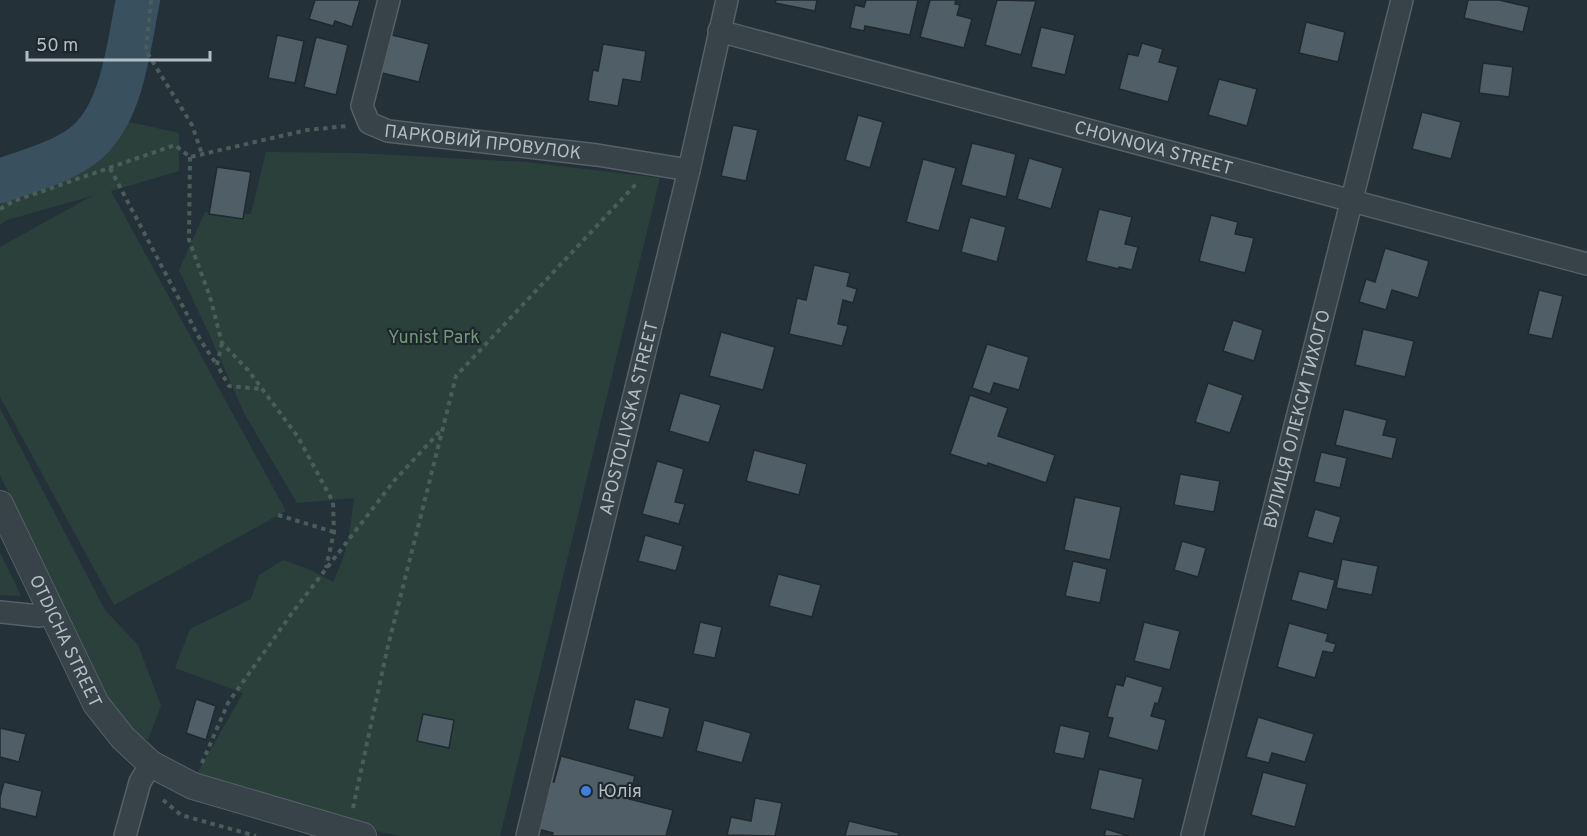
<svg xmlns="http://www.w3.org/2000/svg" width="1587" height="836" font-family="Overpass,sans-serif">
<rect width="100%" height="100%" fill="#243138"/>
<!-- green -->
<g fill="#2c403b">
<path d="M125,121l54,12v38l-68,20 175,320 -172,94 -114,-208v-150l92,-51 -85,24 -7,5v-37l103,-46z"/>
<path d="M266,152l90,1 170,9 134,16 -160,658h-99l-71,-14 -134,-47 47,-82 -68,-25 15,-39 61,-30 8,-24 24,-15 28,10 22,12c15,-30 17,-51 21,-84l-57,5 -53,-90 -34,-77 -31,-66 26,-58 46,2z"/>
<path d="M0,408l105,202 33,35 23,61 -13,34 -19,-10 -25,-35 -104,-220z"/>
<path d="M0,552l21,44 -21,-1z"/>
</g>
<g fill="none" stroke-linecap="round" stroke-linejoin="round">
<!-- river -->
<path stroke="#39505e" stroke-width="44" d="M0,181c27,-10 57,-17 81,-34 42,-30 47,-100 57,-147"/>
</g>
<!-- building -->
<g fill="#4f5e67" stroke="#1f292f" stroke-width="1.5">
<path d="M315,0h45l-8,27 -17,-6 -2,5 -24,-7z"/>
<path d="M776,0h41l-2,11 -40,-8z"/>
<path d="M866,0h52l-8,35 -45,-9 -1,5 -14,-3 5,-23 9,2z"/>
<path d="M930,0h26l-1,4 5,1 -3,10 15,4 -8,29 -44,-11z"/>
<path d="M997,0l39,1 -15,54 -36,-10z"/>
<path d="M1468,0h31l30,7 -6,25 -59,-14z"/>
<path d="M1306,22l39,10 -7,30 -39,-9z"/>
<path d="M1041,27l34,8 -10,40 -34,-8z"/>
<path d="M388,34l41,10 -10,38 -41,-10z"/>
<path d="M277,35l27,6 -9,42 -27,-5z"/>
<path d="M316,37l32,8 -12,50 -32,-8z"/>
<path d="M1142,43l21,6 -4,13 19,5 -10,35 -49,-13 9,-35 10,2z"/>
<path d="M603,44l43,7 -5,31 -18,-3 -5,27 -30,-5 5,-31 5,1z"/>
<path d="M1483,63l30,4 -4,30 -30,-4z"/>
<path d="M1219,79l38,10 -10,37 -39,-11z"/>
<path d="M1422,112l39,10 -10,37 -39,-10z"/>
<path d="M858,115l25,7 -13,46 -25,-8z"/>
<path d="M733,125l25,5 -12,51 -25,-5z"/>
<path d="M972,143l44,11 -10,43 -45,-12z"/>
<path d="M1029,158l34,10 -12,41 -34,-10z"/>
<path d="M923,159l33,9 -17,63 -33,-9z"/>
<path d="M217,167l34,5 -8,47 -34,-5z"/>
<path d="M1099,209l33,8 -7,27 13,3 -6,23 -13,-3v2l-33,-8z"/>
<path d="M1211,215l27,7 -3,12 19,4 -9,35 -46,-12z"/>
<path d="M970,217l36,10 -9,35 -36,-10z"/>
<path d="M1385,248l44,13 -11,37 -26,-8 -6,20 -27,-8 7,-23 9,3z"/>
<path d="M814,265l36,8 -3,13 10,3 -4,14 -10,-3 -5,24 10,2 -6,20 -53,-12 8,-36 9,2z"/>
<path d="M1539,290l24,6 -11,43 -24,-5z"/>
<path d="M1233,320l30,10 -9,31 -31,-10z"/>
<path d="M1363,329l51,12 -9,36 -50,-12z"/>
<path d="M721,332l54,15 -12,43 -54,-14z"/>
<path d="M987,344l42,13 -10,33 -25,-7 -4,11 -18,-6z"/>
<path d="M1208,383l35,12 -13,38 -35,-11z"/>
<path d="M680,393l41,12 -12,38 -40,-12z"/>
<path d="M970,395l38,13 -10,28 57,19 -9,28 -58,-20 -1,3 -37,-12z"/>
<path d="M1344,409l43,11 -4,15 14,3 -5,21 -57,-14z"/>
<path d="M754,450l53,14 -8,31 -53,-14z"/>
<path d="M1321,452l26,6 -7,30 -26,-6z"/>
<path d="M657,461l27,8 -9,33 10,2 -6,20 -37,-10z"/>
<path d="M1180,474l40,7 -6,31 -40,-7z"/>
<path d="M1075,497l46,10 -11,53 -46,-10z"/>
<path d="M1315,509l26,8 -8,27 -26,-7z"/>
<path d="M645,535l38,11 -7,25 -38,-10z"/>
<path d="M1182,541l24,7 -8,29 -24,-7z"/>
<path d="M1342,559l36,7 -6,29 -36,-7z"/>
<path d="M1073,561l34,8 -7,34 -35,-7z"/>
<path d="M1299,571l36,9 -8,30 -36,-10z"/>
<path d="M778,574l43,11 -9,32 -43,-11z"/>
<path d="M700,622l22,5 -7,31 -22,-4z"/>
<path d="M1144,622l36,9 -10,39 -36,-9z"/>
<path d="M1289,623l39,11 -2,7 10,3 -3,9 -10,-2 -8,27 -38,-11z"/>
<path d="M1126,676l37,11 -5,17 -3,-1 -4,13 15,4 -8,31 -50,-14 5,-19 -6,-1 9,-33 7,2z"/>
<path d="M196,699l20,7 -10,34 -20,-7z"/>
<path d="M635,699l35,9 -7,30 -35,-9z"/>
<path d="M423,714l31,6 -5,28 -32,-7z"/>
<path d="M1258,717l56,17 -9,28 -33,-9 -3,10 -23,-6z"/>
<path d="M704,720l47,13 -9,30 -46,-12z"/>
<path d="M1060,725l30,7 -6,27 -30,-6z"/>
<path d="M0,728l26,6 -7,28 -19,-5z"/>
<path d="M561,756l74,20 -6,23 44,11 -7,26h-114l1,-3 -15,-4 5,-50 11,3z"/>
<path d="M1099,769l44,10 -9,40 -44,-10z"/>
<path d="M1263,772l44,12 -12,43 -44,-12z"/>
<path d="M4,782l38,9 -6,26 -36,-9v-11z"/>
<path d="M755,798l27,5 -7,33 -48,-1 4,-18 20,4z"/>
<path d="M849,821l50,12 -1,3h-53z"/>
<path d="M1106,829l23,7h-25z"/>
</g>
<g fill="none" stroke-linecap="round" stroke-linejoin="round">
<!-- minor casing -->
<g stroke="#566066" stroke-width="24">
<g id="minor">
<path id="s1" d="M389,0l-27,106 7,17 19,8 209,24 92,15"/>
<path id="s2" d="M719,31l868,233"/>
<path d="M0,612l39,4 12,-6"/>
<path d="M125,836l15,-54 11,-18"/>
<path id="s3" d="M527,836l162,-666 38,-170"/>
<path id="s4" d="M1192,836l210,-836"/>
</g>
</g>
<!-- tertiary casing -->
<g stroke="#566066" stroke-width="28">
<g id="tertiary">
<path id="s5" d="M0,504l96,200 27,34 28,26 42,22 170,50"/>
</g>
</g>
<!-- path -->
<g stroke="#4b5d5b" stroke-width="4" stroke-dasharray="4.5 4.5" stroke-linecap="butt">
<path d="M151,0l-5,51 46,74 10,29"/>
<path d="M190,157l-1,83 21,57 12,46 26,27 50,67 35,65 1,30 -8,36"/>
<path d="M110,168l91,173 16,24"/>
<path d="M0,209l14,-8 161,-56 15,12 117,-27 40,-4"/>
<path d="M222,343l-5,22 12,21 32,3"/>
<path d="M278,515l56,17"/>
<path d="M202,763l26,-60 64,-90 102,-132 49,-53"/>
<path d="M163,800l18,15 75,21"/>
<path d="M353,808l34,-158 69,-274 181,-193"/>
</g>
<!-- minor -->
<use href="#minor" stroke="#374249" stroke-width="21"/>
<!-- tertiary -->
<use href="#tertiary" stroke="#374249" stroke-width="26"/>
</g>
<!-- markers -->
<circle fill="#3f7fe0" stroke="#1d272d" stroke-width="2" cx="586" cy="791" r="6"/>
<g text-anchor="middle" stroke-width="4.5" stroke-linejoin="round" paint-order="stroke">
<!-- street labels -->
<g font-size="18" fill="#b3bdc5" stroke="#1d272d">
<text dy="6" stroke="none"><textPath href="#s1" startOffset="244">ПАРКОВИЙ ПРОВУЛОК</textPath></text>
<text dy="6" stroke="none"><textPath href="#s2" startOffset="450">CHOVNOVA STREET</textPath></text>
<text dy="6" stroke="none"><textPath href="#s3" startOffset="430">APOSTOLIVSKA STREET</textPath></text>
<text dy="6" stroke="none"><textPath href="#s4" startOffset="430">ВУЛИЦЯ ОЛЕКСИ ТИХОГО</textPath></text>
<text dy="6" stroke="none"><textPath href="#s5" startOffset="152">OTDICHA STREET</textPath></text>
</g>
<!-- park labels -->
<g font-size="18" fill="#739874" stroke="#1d272d">
<text x="434" y="343">Yunist Park</text>
</g>
<!-- poi labels -->
<g font-size="18" fill="#b3bdc5" stroke="#1d272d" text-anchor="start">
<text x="598" y="797">Юлія</text>
</g>
</g>
<!-- scale -->
<path d="M27 51v9h183v-9" fill="none" stroke="#b3bdc5" stroke-width="3"/>
<text x="36" y="51" font-size="18" fill="#b3bdc5" stroke="#1d272d" stroke-width="4.5" paint-order="stroke">50 m</text>
</svg>
